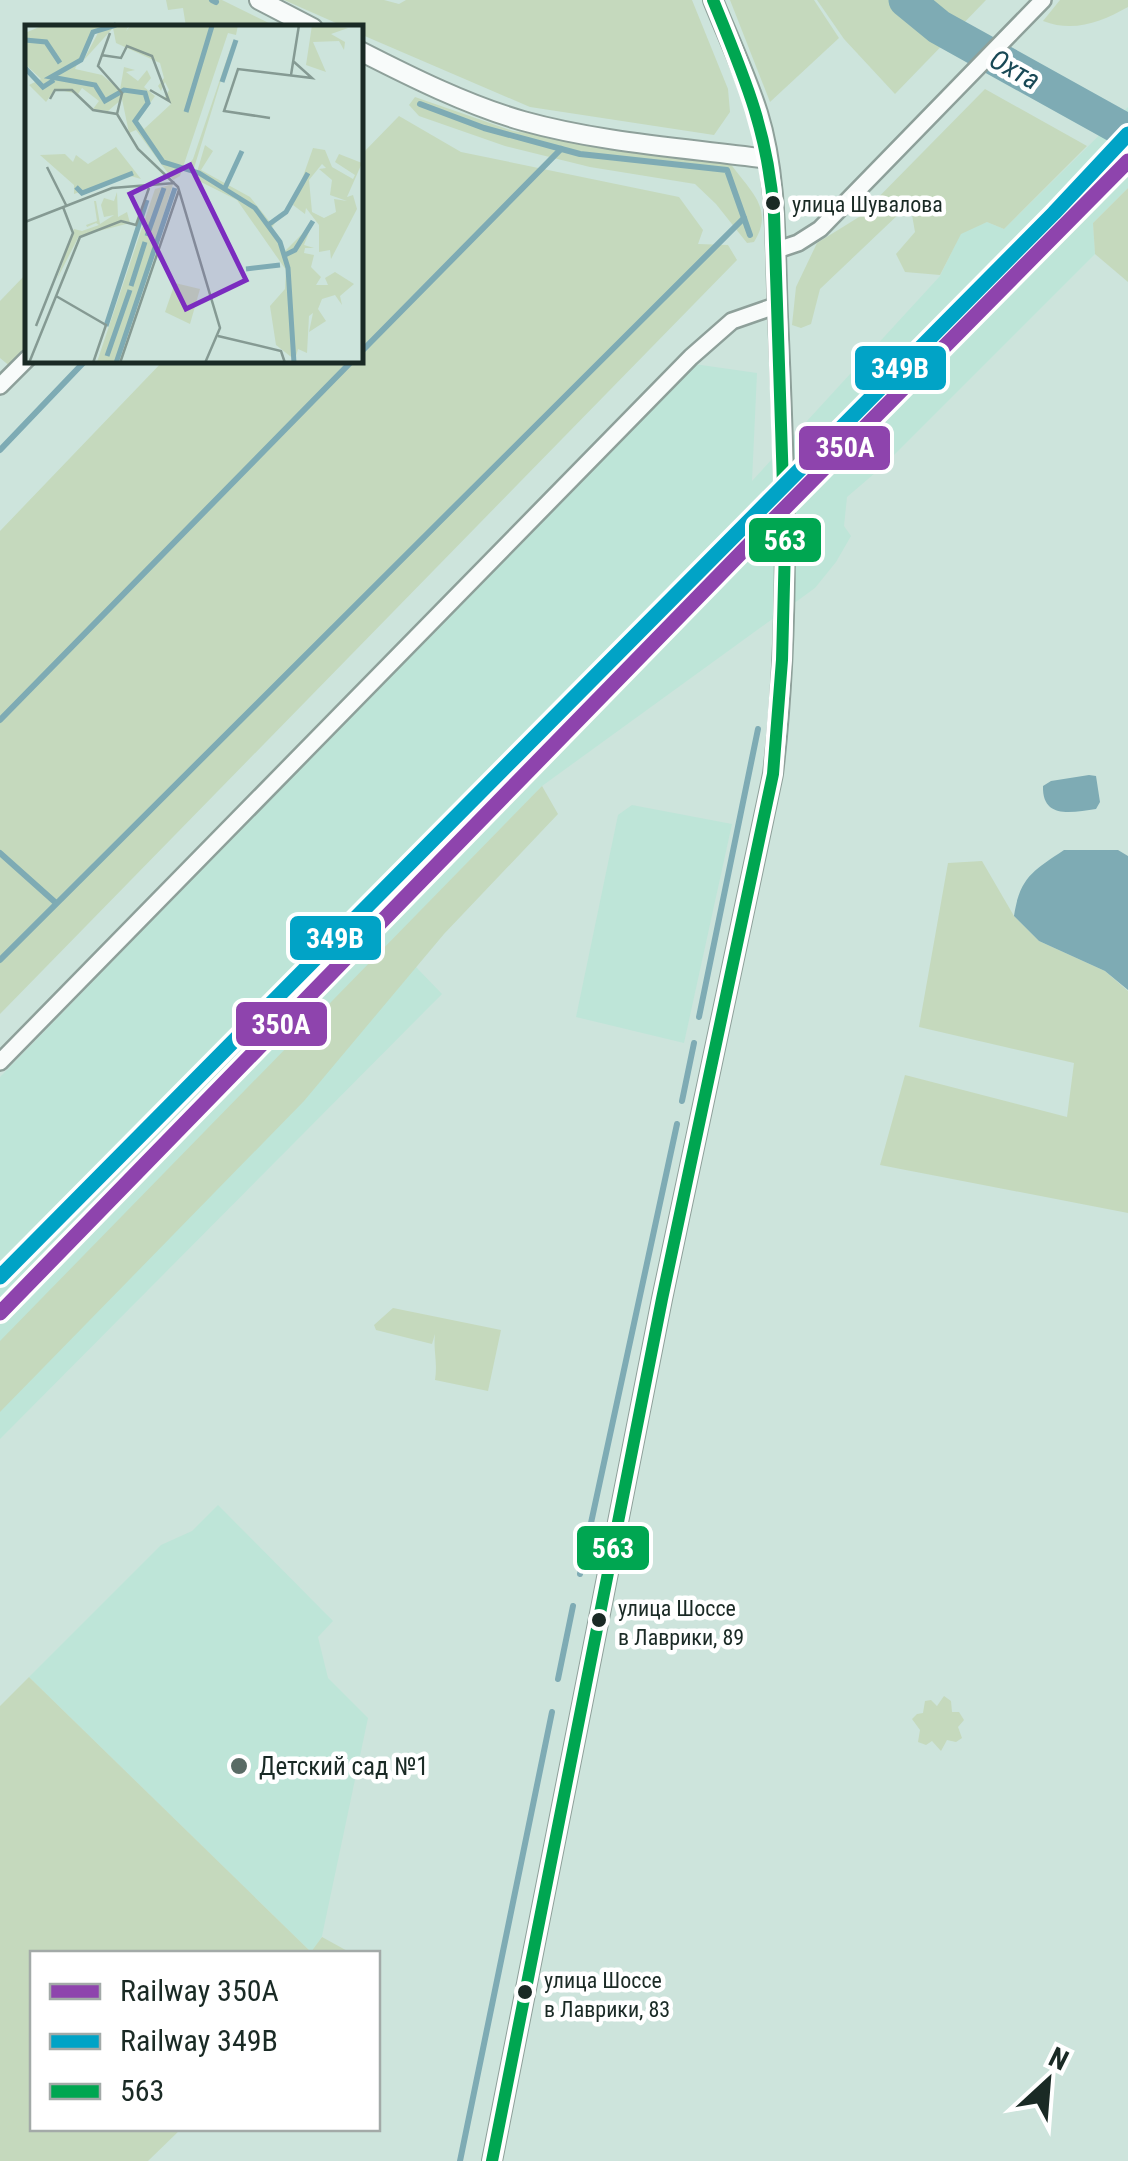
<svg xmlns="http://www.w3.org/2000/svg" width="1128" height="2161" font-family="'Roboto Condensed',sans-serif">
<rect width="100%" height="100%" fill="#cde4dc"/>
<!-- built -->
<g fill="#bee5d8">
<path d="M1128,107v81l-35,35 2,31 -213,213 -35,30 -3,29 7,10 -15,26 -21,26 -273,198 -151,155 51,53 -442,445v-362l694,-713 63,9 -5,108 188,-205 21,-43 26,-11 17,7z"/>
<path d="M632,805l100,19 -48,219 -108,-26 42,-202z"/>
<path d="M218,1505l115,116 -15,16 10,41 40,40 -46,218 -10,17 -283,-276 132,-132 31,-14z"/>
</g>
<!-- green -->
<g fill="#c5d9bd">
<path d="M166,0h56l55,27h-91l-3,-19 -15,2z"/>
<path d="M284,0h100l15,4 7,-4h286l36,89 2,23 -16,23 -184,-28 -170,-73v-6l-15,-1z"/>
<path d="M730,0h84l25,38 -69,64z"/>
<path d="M817,0h169l-91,94 -51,-55z"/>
<path d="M1060,0h68v7c-27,15 -54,26 -85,14z"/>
<path d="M985,89l102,57 -83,83 -17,-7 -26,12 -21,41 -35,-3 -9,-18 19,-22 -3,-17 -10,-4 -82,78 -9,35 -10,4 -9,-3 4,-38 21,-44 42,-26z"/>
<path d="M415,97l98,34 217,32c20,28 45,46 24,79l-7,1 -31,-39 -21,-20 -105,-17 -85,-21 -86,-30 -10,-11z"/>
<path d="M399,116l62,36 218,45 24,33 -5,14 30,1 9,15 -737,754v-483l164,-171h196v-204z"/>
<path d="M1128,188v94l-33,-28 -2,-31z"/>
<path d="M27,273v76l-16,18 -11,-9v-57z"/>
<path d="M542,786l16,28 -114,120 -140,167 -304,311v-71z"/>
<path d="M982,861l32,55 25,25 66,30 23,20v222l-248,-48 25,-90 162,42 7,-54 -155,-36 29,-164z"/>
<path d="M393,1308l108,22 -13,61 -53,-11c3,-17 -2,-30 0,-46l-3,10 -56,-14 -2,-5z"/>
<path d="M29,1677l282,275 11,-15 29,16 -319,1v174l149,1 -33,32h-148v-455z"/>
<path d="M944,1696l7,5 1,11h7l5,8 -6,7 4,11 -6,4 -9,-2 -6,11 -9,-10 -6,4 -8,-3 2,-12 -8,-11 5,-5 6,-1 2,-12 6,-1 6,6z"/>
</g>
<!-- water -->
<g fill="#7eabb4">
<path d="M1089,775l7,1 4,26 -4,7c-23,3 -54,11 -53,-23l8,-5z"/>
<path d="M1064,850h54l10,6v134l-23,-19 -66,-30 -25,-25c6,-39 19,-45 50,-66z"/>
</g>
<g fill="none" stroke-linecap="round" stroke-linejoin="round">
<!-- stream -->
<g stroke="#7eabb4" stroke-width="6">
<path d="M212,0l4,2"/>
<path d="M420,104l64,24 96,26 147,16 23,65"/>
<path d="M360,353l201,-204"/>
<path d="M0,450l86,-90"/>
<path d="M0,720l353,-360"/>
<path d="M0,853l56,50"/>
<path d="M0,960l744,-742"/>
<path d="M699,1017l59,-288"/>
<path d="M682,1101l12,-58"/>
<path d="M580,1574l97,-450"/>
<path d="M558,1679l15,-73"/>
<path d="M460,2161l92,-449"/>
</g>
<!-- river -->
<path stroke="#7eabb4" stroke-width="35" d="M906,0l33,27 189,105"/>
<!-- minor casing -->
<g stroke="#8ea09a" stroke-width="20">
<g id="minor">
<path d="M777,250l21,-7 22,-14 223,-229"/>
<path d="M0,386l28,-28"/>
<path d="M0,1062l691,-705 41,-36 46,-16"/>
</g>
</g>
<!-- tertiary casing -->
<g stroke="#8ea09a" stroke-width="22">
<g id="tertiary">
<path d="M259,0l54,28"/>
<path d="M360,51c51,26 107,54 163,70 79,22 164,27 244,38"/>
<path d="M492,2161l170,-862 111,-525c18,-151 12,-305 5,-457 -3,-66 0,-140 -20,-204 -12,-38 -30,-76 -45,-113"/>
</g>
</g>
<!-- minor -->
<use href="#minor" stroke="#f8fbfa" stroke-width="15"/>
<!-- tertiary -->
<use href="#tertiary" stroke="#f8fbfa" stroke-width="18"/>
<!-- bus-1 casing -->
<g stroke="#fff" stroke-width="20">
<path id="bus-1" d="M492,2161l170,-862 111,-525 9,-114 3,-114 -11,-332c-6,-83 -30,-138 -61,-214"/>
</g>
<!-- bus-1 -->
<use href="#bus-1" stroke="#00a651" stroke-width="12"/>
<!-- rail-1 casing -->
<g stroke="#fff" stroke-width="22">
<path id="rail-1" d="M0,1313l772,-792 356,-360"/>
</g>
<!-- rail-2 casing -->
<g stroke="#fff" stroke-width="22">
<path id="rail-2" d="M0,1277l1054,-1064 74,-79"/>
</g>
<!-- rail-1 -->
<use href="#rail-1" stroke="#8e44ad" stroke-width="15"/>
<!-- rail-2 -->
<use href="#rail-2" stroke="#01a3c6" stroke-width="15"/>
</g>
<!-- markers -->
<g fill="#1a2a25" stroke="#fff" stroke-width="4">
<circle cx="773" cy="203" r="9"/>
<circle cx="599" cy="1620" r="9"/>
<circle cx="525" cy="1992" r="9"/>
</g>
<circle fill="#596b65" stroke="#fff" stroke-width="4" cx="239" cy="1766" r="10"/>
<g text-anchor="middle" stroke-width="9" stroke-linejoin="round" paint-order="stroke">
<!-- bus labels -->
<g font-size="22" fill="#1a2a25" stroke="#fff" text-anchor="start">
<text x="792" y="212">улица Шувалова</text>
<text x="618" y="1616">улица Шоссе<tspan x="618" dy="29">в Лаврики, 89</tspan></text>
<text x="544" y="1988">улица Шоссе<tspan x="544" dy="29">в Лаврики, 83</tspan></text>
</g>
<!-- poi labels -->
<g font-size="25" fill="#1a2a25" stroke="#fff" text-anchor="start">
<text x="259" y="1775">Детский сад №1</text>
</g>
<!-- water labels -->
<g font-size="28" font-style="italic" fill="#194956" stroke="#fff">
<text transform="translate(1015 69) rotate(29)" y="10">Охта</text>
</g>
</g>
<!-- overview -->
<g transform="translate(25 25)">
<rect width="338" height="338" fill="#cde4dc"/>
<path d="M19,0h85l-3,6 5,-6h107l-2,10 -8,-2 -48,143 -7,4 -37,-50 -7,3 -7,-34 -14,12 -15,-2 6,-8 -17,-13 -4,6 -23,-5 -9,13 -17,-17 12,-6 -16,-15v-31zM88,3l3,15 44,20 4,15 -6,8 3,5 4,-9 4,8 -5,9 7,5 -27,25 -6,-8 17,-25 -11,-9 7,-9 -4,-8 -9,11 -12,-9 9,-2 -11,-3 -4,23 -18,-15 -27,-6 17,-37 6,1 -15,28zM287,0l36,3 -17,6 14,8 -1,8 -5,-9 -26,1 13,30 -20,-7zM209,13l-40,130h-8l7,-9zM180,120l8,6 -12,19 49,27 20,25 7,-2 -6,9 14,22 27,-27 -8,21 10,3h-9l-1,5 10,2 -3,12 10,10 -5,8h12l-3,-7 10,-6 19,12 -14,12 2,9 -7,-10 -13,4 -4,10 8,12 -17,11 4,-19 -4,3 -2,37 -9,-4 -3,11 -19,-15 -6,-39 15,-17 1,-19 -49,-70 -42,-21zM91,122l25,32 -14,-4 -53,19v-9l-34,-30 25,-1 8,8 3,-7 12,9zM288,123l12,2 7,17 21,12 2,-4 -20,-13 4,-8 23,9 -15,34 6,-2 4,14 -26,50 -1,-9 -11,2v-27l-13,-17 -1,6 -12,-9zM297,139l4,4 -7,1 13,11 -2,15 17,6 -13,-2 2,13 -12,6 -12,-6 -3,-32zM148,159l-55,178h-21l58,-173zM92,167l1,25 9,-5 3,11 -51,13 -22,43 17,-50 8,2 17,-6 -3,-2 -9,4 -1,-2 11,-4 -3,-20h2l4,23 14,-9 -10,2 -3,-12 3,-7 10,3zM150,258l25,6 -10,35 -25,-12z" fill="#c5d9bd" fill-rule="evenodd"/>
<path fill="none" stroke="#7eabb4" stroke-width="5" d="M91,0l-23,7 -12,28 -30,17 44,8 10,16 19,-11 21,3 3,10 -13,18 28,41 36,11 56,35 25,34 8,26 6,95M0,15l21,2 14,21M0,43l18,19 11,-7M197,57l14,-42M161,87l26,-86M51,162l6,6 51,-20M199,165l18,-39M243,200l18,-13 22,-39M122,211l17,-48M258,231l12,-6 18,-29M221,244l34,-4M106,261l14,-44M81,301l41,-126M82,331l23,-66M91,338l59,-175"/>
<path fill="none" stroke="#859a93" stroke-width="2.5" d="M85,8l-12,33 24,27 -5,21M76,30l20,3 6,-12 25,10 17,45 -19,-11M266,50l8,-50M25,74l5,-9h17l21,20 24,4 21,35 40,38 42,141 -15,35M245,93l-46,-7 14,-42 74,9 -19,-17M22,142l19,38M0,197l87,-34 63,-5M31,271l50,29 -13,38M11,301l37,-93 -10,-26M193,311l63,15 4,12M4,338l51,-126 41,-16 15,4 13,-37M95,338l59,-173"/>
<path fill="#7b2cbf" fill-opacity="0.15" stroke="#7b2cbf" stroke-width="5" d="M165,140l56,115 -60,29 -56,-115z"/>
<rect width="338" height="338" fill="none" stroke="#1a2a25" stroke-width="5"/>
</g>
<g stroke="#fff" stroke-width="4">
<rect x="853" y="344" width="95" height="48" rx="10" fill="#01a3c6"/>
<rect x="797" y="424" width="95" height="48" rx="10" fill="#8e44ad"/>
<rect x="747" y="516" width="76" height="48" rx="10" fill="#00a651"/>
<rect x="288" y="914" width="95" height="48" rx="10" fill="#01a3c6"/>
<rect x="234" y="1000" width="95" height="48" rx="10" fill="#8e44ad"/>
<rect x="575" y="1524" width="76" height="48" rx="10" fill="#00a651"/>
</g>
<g font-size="28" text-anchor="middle" font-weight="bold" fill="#fff">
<text x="900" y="378">349В</text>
<text x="845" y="457">350А</text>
<text x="785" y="550">563</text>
<text x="335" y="948">349В</text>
<text x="281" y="1034">350А</text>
<text x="613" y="1558">563</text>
</g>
<!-- legend -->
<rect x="30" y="1951" width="350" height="180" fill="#ffffff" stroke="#a3aaa8" stroke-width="2.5"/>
<rect x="50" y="1984" width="50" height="15" fill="#8e44ad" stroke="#a3aaa8" stroke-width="2.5"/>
<text x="120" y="2001" font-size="30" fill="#1a2a25">Railway 350А</text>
<rect x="50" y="2034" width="50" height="15" fill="#01a3c6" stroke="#a3aaa8" stroke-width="2.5"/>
<text x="120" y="2051" font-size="30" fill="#1a2a25">Railway 349В</text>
<rect x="50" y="2084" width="50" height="15" fill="#00a651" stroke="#a3aaa8" stroke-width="2.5"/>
<text x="120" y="2101" font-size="30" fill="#1a2a25">563</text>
<!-- north arrow -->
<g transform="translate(1048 2081) rotate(26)" stroke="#ffffff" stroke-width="8" paint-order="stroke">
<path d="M0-8L18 38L0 25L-18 38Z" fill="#1a2a25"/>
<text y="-15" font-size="28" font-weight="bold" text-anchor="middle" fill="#1a2a25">N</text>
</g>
</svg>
